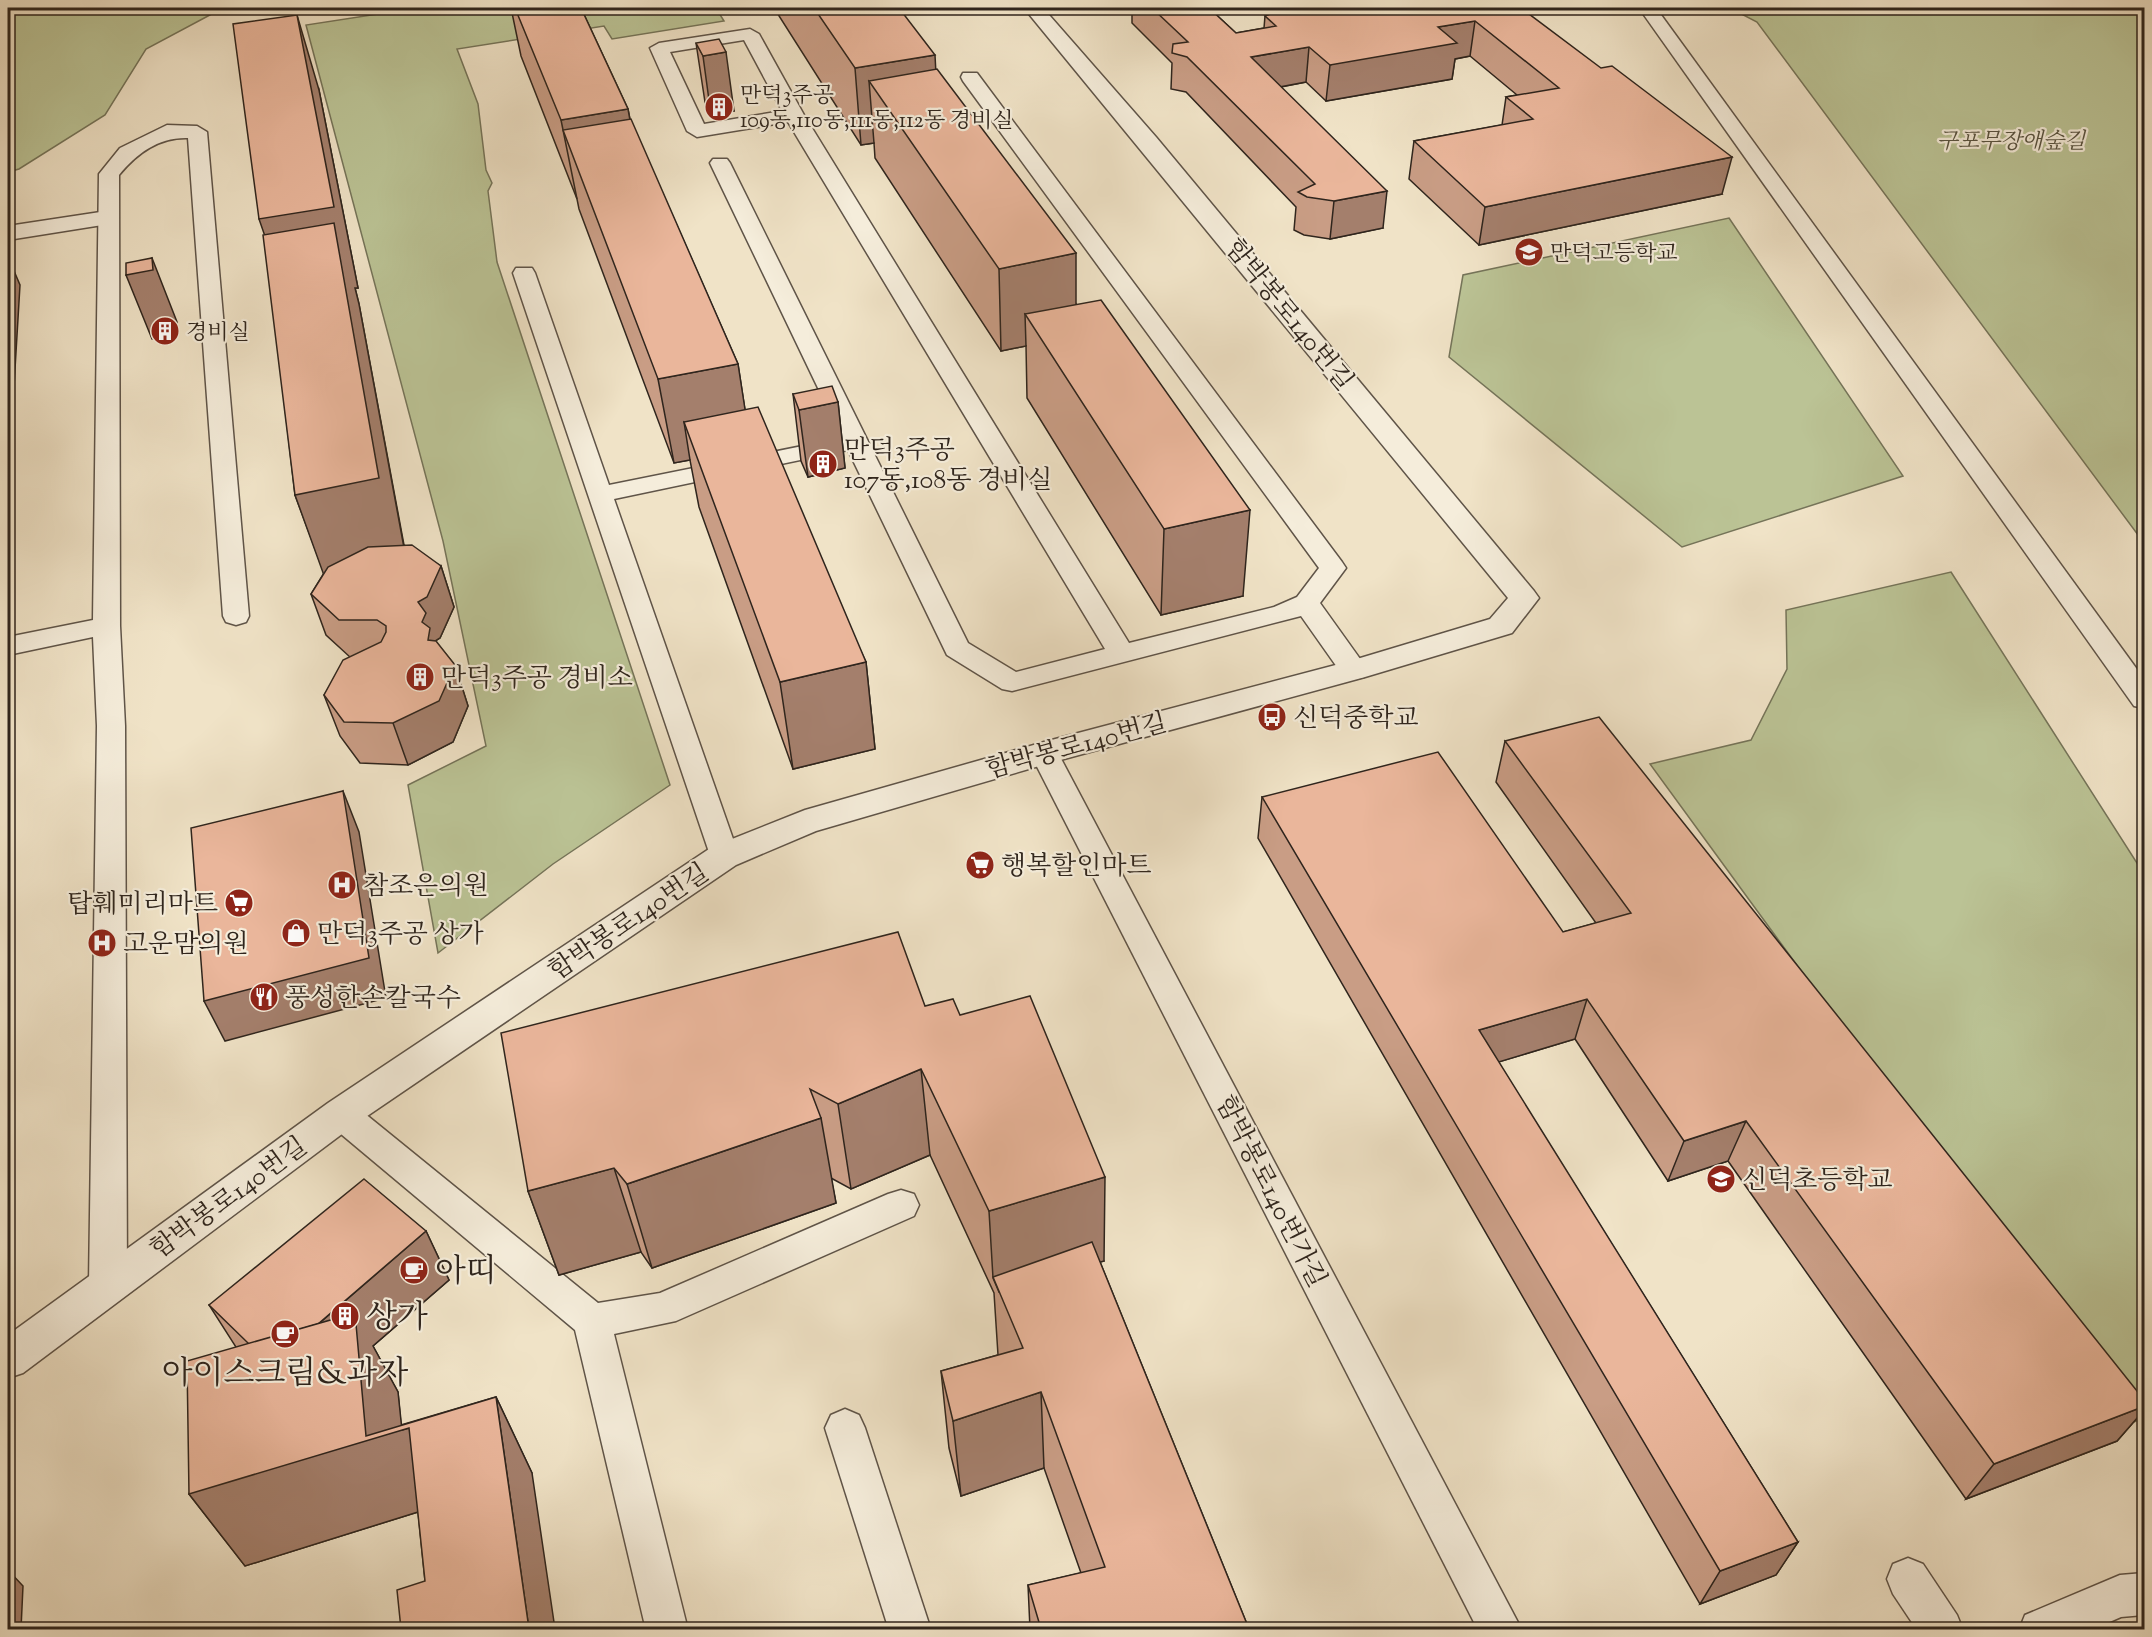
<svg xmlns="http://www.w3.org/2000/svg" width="2152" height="1637" font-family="'Sorts Mill Goudy','Noto Serif KR',serif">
<rect width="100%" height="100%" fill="#f0e3c7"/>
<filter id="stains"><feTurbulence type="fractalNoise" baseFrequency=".00333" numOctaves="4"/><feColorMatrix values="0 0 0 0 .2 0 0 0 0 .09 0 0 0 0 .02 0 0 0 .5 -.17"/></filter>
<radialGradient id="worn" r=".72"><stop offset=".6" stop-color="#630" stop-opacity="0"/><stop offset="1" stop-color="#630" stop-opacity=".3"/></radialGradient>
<!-- green -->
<g fill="#bbc395" stroke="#757459" stroke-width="1.5">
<path d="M8,8h215l-77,41 -41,66 -86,54 -11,3z"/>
<path d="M417,8h299l8,13 -112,18 -8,-13 -147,23 21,55 8,66 6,13 -4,8 9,71 173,523 -117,79 -115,89 -30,-168 78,-39 -43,-205 -137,-516z"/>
<path d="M1730,8h414v535l-387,-521z"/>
<path d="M1729,218l174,258 -221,71 -233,-190 14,-82z"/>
<path d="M1951,572l193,302v544l-13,5 -481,-659 101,-24 36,-71 -1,-59z"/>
</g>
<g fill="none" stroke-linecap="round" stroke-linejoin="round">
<!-- lane casing -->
<g stroke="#5f5448" stroke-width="3">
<g id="lane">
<path d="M1639,8h17l488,671v29l-10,-2z"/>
<path d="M750,29l9,5 45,81 325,528 145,-36 23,-10 22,-29 -356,-487 -2,-4 2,-4h14l365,489 4,6 -26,35 48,67 -4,7 -10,2 -10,-2 -43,-61 -289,75 -10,-2 -55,-34 -99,-205 -234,49 125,357 -4,8 -11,3 -11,-3 -200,-591 3,-5h16l3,5 74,212 233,-47 -132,-275 3,-4h14l3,4 238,480 48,29 89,-23 -317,-527 -91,15 -10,-6 -37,-83 9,-5zM744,40l38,71 -78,13 -34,-72z"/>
<path d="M167,125l30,1 10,6 42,484 -3,6 -10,3 -10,-3 -3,-6 -35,-478c-29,-1 -51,15 -69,37l1,451 5,100 2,558 -6,12 -13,5 -13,-5 -6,-12 8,-558 -4,-89 -85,18v-18l85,-17 6,-446 21,-26z"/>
<path d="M1044,743l10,3 4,7 464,877h-44l-448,-877 4,-7z"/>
<path d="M341,1100l12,4 245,199 62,-10 228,-99 13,-4 13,4 5,11 -5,11 -238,105 -62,13 74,296h-42l-71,-300 -246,-206 -5,-10 5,-10z"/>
<path d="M845,1409l14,6 6,13 66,202h-42l-64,-202 6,-13z"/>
<path d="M1908,1558l15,6 34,51 6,15h-46l-24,-36 -6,-15 6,-15z"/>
<path d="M2144,1573v42l-23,2 -30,13h-72l6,-15 95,-40z"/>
</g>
</g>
<!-- street casing -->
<g stroke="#5f5448" stroke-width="3">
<g id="street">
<path d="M1024,8h19l113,129 378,454 5,7 -27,35 -147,44 -319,87 -230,67 -80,34 -382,260 -331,248 -15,5v-43l320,-232 384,-256 93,-37 239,-68 303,-80 143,-43 18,-21z"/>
<path d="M107,211l8,2 3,5 -3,5 -107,17v-14z"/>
</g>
</g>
<!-- lane -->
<use href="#lane" fill="#f5eddb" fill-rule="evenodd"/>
<!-- street -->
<use href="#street" fill="#f5eddb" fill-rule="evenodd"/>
</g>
<!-- wall -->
<g fill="#c99d85" stroke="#2f251d" stroke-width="1.5">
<path d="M511,8h70l47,101 2,10 108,245 7,46 121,252 9,87 -82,20 -94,-262 -9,-47 -16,3 -95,-254 -2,-10 -56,-143z"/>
<path d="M774,8h125l177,296 167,292 -82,19 -134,-217 -1,-52 -25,5 -126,-193 -1,-15 -13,2z"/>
<path d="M1132,8h77l27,25 28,-5 1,-12 256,-8 201,186 -243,51 -70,-66 5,-38 88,-16 4,-28 11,-2 -47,-39 -15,3 -3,20 -126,22 -20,-19 -25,5 102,141 -53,11 -26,-4 -10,-5 2,-23 -110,-115 -15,-3 1,-26 -40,-40z"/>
<path d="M696,43l38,68 -23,4 -6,-13z"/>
<path d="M319,90l39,198h-3l4,16 45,241 37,21 13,41 -14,31 -5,3 20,24 13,41 -15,36 -45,23 -48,-2 -20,-27 -16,-41 26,-38 -24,-22 -15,-41 13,-21 -29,-78 -30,-260z"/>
<path d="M793,394l45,8 7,66 -37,9 -7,-16z"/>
<path d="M1505,741l640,660v8l-28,32 -151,58 -238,-338 -60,20 -93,-142 -77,23 300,480 -22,33 -76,29 -442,-766 4,-41 301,135 33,-9 -100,-141z"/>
<path d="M925,1006l35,9 144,246 -4,1 149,367h-219l-2,-44 53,-12 -37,-105 -83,28 -12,-48 -8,-77 57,-16 -4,-62 -64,-138 -79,34 -20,-11 5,25 -184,65 -11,-16 -82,23 -31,-84z"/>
<path d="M426,1231l23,49 -76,66 25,46 3,33 95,-28 36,76 -107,108 -7,-69 -173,54 -56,-72 47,-147 -27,-42z"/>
</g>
<!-- shaded-wall -->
<g fill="#a47f6c" stroke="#2f251d" stroke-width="1.5">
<path d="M297,15l22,75 39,198h-3l4,16 48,260 -81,17 -31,-86 -8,-195 -28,-81z"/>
<path d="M1475,21l-5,35 -15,3 -3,20 -126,22 4,-36 108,-38z"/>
<path d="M1309,47l-3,35 -58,11 3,-36z"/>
<path d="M726,52l8,59 -23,4 -8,-59z"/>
<path d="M935,55l4,77 -70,-51 5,62 -13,2 -6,-77z"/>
<path d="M628,109l14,78 -79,-57 14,69 -16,-79z"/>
<path d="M1732,157l-10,37 -243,51 6,-38z"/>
<path d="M1387,191l-4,37 -53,11 4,-38z"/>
<path d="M1076,253v82l-51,-21 1,32 -25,5 -2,-82z"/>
<path d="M8,257l12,28 -12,202z"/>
<path d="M152,258l25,64 1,13 -26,4 -26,-64z"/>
<path d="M738,364l13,84 -67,-26 6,38 -16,3 -16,-84z"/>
<path d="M838,402l7,66 -37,9 -9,-67z"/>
<path d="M1250,510l-7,86 -82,19 3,-86z"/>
<path d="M441,566l13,41 -14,31 -5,3 4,13 2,27 -19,-59 -4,-20z"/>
<path d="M866,662l9,87 -82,20 -13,-87z"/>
<path d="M455,665l13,41 -15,36 -45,23 -15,-42z"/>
<path d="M343,791l16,41 27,166 -161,43 -21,-40z"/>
<path d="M1587,999l-12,40 -106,32 10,-41z"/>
<path d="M921,1069l9,86 -79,34 -13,-85z"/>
<path d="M821,1118l15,85 -184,65 -25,-84z"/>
<path d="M1746,1121l-18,40 -60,20 16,-40z"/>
<path d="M614,1168l27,84 -82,23 -31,-84z"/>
<path d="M1105,1177l-1,84 -105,31 -6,-14 -4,-67z"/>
<path d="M426,1231l23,49 -76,66 25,46 4,38 7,-2 41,74 -205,64 -56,-72 82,-129z"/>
<path d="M1041,1392l3,76 -83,28 -8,-75z"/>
<path d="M496,1397l36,76 23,156h-26z"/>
<path d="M2145,1406v3l-28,32 -151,58 28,-35z"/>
<path d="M1798,1542l-22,33 -76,29 20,-33z"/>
<path d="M8,1570l15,16 -2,43h-13z"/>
</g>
<!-- building -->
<g fill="#eab69b" stroke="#2f251d" stroke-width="1.5">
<path d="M515,8h66l47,101 -67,11z"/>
<path d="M814,8h85l36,47 -80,13z"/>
<path d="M1152,8h57l27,25 40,-7 -11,-10 22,-8h234l80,60 11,-2 120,91 -247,50 -71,-66 119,-22 -27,-22 53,-9 -84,-67 -37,6 19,16 -127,22 -21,-18 -58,10 136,134 -53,10 -27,-4 -9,-5 17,-8 -128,-127 -15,-4 1,-9 15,-2z"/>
<path d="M297,15l37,192 -75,12 -26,-195z"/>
<path d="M719,39l7,13 -23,4 -7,-13z"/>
<path d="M937,69l139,184 -77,16 -130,-188z"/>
<path d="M631,119l107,245 -80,15 -95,-249z"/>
<path d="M334,223l45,255 -84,17 -32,-260z"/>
<path d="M152,258l1,12 -27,5v-12z"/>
<path d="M1101,300l149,210 -86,19 -139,-215z"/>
<path d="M832,386l6,16 -39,8 -6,-16z"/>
<path d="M758,407l108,255 -86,20 -96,-260z"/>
<path d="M412,545l29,21 -14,31 -9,5 8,11 -4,9 8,6 -2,12 8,1 19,24 -16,36 -46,22 -49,-1 -20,-27 19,-35 38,-18 5,-10v-6l-9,-6h-38l-28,-26 17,-27 40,-20z"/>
<path d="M1599,717l546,684v5l-151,58 -248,-343 -62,20 -97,-142 -108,31 319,512 -78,29 -458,-774 176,-45 125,180 68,-19 -126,-172z"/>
<path d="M343,791l26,167 -165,43 -13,-173z"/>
<path d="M898,932l27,74 28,-7 7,16 70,-19 75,181 -116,34 -68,-142 -83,35 -28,-15 11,29 -194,66 -13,-16 -86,23 -27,-158z"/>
<path d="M364,1179l62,52 -108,93 -69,20 -40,-39z"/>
<path d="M1092,1242l157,387h-208l-13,-44 77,-18 -64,-175 -88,29 -12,-50 82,-23 -30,-71z"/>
<path d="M355,1313l11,123 130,-39 33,232h-128l-4,-39 28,-9 -16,-153 -220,66 -2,-133z"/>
</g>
<!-- icons -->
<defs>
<g id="building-disc" transform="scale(1.5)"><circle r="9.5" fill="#8f2418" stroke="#f5eddb"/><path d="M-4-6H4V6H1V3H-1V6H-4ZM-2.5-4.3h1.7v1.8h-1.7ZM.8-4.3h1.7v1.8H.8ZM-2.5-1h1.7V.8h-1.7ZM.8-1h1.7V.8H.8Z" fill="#fff"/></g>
<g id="school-disc" transform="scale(1.5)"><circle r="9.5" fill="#8f2418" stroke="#f5eddb"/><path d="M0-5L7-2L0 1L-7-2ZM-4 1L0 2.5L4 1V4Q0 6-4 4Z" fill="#fff"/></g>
<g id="bus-disc" transform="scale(1.5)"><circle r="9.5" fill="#8f2418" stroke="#f5eddb"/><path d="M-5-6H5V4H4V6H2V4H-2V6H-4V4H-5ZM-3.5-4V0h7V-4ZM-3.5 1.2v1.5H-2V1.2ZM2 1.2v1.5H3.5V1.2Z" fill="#fff"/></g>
<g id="supermarket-disc" transform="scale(1.5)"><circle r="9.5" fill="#8f2418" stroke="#f5eddb"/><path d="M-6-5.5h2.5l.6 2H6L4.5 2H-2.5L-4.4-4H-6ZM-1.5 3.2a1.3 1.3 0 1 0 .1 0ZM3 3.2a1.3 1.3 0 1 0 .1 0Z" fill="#fff"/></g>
<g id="hospital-disc" transform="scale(1.5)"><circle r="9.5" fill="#8f2418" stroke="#f5eddb"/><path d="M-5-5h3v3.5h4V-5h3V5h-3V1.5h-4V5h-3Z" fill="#fff"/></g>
<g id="shop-disc" transform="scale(1.5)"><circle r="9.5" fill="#8f2418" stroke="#f5eddb"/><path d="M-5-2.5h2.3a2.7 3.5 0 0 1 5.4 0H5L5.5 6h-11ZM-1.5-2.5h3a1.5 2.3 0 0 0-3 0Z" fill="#fff"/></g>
<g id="restaurant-disc" transform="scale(1.5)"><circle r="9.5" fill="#8f2418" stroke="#f5eddb"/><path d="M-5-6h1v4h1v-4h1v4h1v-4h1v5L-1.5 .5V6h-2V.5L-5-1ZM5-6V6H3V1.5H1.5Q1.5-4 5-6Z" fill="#fff"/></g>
<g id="cafe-disc" transform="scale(1.5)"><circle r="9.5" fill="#8f2418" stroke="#f5eddb"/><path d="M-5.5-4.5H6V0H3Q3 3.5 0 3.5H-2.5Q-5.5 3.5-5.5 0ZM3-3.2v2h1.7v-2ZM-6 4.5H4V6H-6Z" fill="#fff"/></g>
</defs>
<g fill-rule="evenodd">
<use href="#building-disc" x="719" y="107"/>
<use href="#school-disc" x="1529" y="252"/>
<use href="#building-disc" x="165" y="331"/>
<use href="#building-disc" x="823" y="464"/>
<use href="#building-disc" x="420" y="677"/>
<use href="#bus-disc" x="1272" y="717"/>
<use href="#supermarket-disc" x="980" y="865"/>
<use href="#hospital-disc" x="342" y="885"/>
<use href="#supermarket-disc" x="239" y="903"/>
<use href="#shop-disc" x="296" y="933"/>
<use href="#hospital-disc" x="102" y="943"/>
<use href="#restaurant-disc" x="264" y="997"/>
<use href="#school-disc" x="1721" y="1179"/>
<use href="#cafe-disc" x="414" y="1270"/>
<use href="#building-disc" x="345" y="1316"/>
<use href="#cafe-disc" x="285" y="1334"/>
</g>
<g text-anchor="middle" stroke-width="4.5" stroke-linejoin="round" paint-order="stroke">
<!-- far-poi labels -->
<g font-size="22" fill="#2f251d" stroke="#f5eddb" text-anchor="start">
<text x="740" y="102">만덕3주공<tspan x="740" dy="25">109동,110동,111동,112동 경비실</tspan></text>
<text x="1550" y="260">만덕고등학교</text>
<text x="186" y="339">경비실</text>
</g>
<!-- far-park labels -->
<g font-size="22" font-style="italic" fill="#595441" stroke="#f5eddb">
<text x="2011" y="148">구포무장애숲길</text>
</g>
<!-- street labels -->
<g font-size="26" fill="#2f251d" stroke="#f5eddb">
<text transform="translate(1290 314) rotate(51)" y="9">함박봉로140번길</text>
<text transform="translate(1076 745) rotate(-15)" y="9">함박봉로140번길</text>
<text transform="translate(628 921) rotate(-34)" y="9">함박봉로140번길</text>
<text transform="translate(1272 1191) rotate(63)" y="9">함박봉로140번가길</text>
<text transform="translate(228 1197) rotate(-36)" y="9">함박봉로140번길</text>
</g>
<!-- poi labels -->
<g font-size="26" fill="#2f251d" stroke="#f5eddb" text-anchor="start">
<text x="844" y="458">만덕3주공<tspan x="844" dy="30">107동,108동 경비실</tspan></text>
<text x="441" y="686">만덕3주공 경비소</text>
<text x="1293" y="726">신덕중학교</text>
<text x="1001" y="874">행복할인마트</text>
<text x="363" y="894">참조은의원</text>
<text x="218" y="912" text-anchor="end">탑훼미리마트</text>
<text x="317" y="942">만덕3주공 상가</text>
<text x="123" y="952">고운맘의원</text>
<text x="285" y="1006">풍성한손칼국수</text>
<text x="1742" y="1188">신덕초등학교</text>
</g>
<!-- near-poi labels -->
<g font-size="32" fill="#2f251d" stroke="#f5eddb" text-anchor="start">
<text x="435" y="1281">아띠</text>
<text x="366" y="1327">상가</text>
<text x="285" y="1383" text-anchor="middle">아이스크림&amp;과자</text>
</g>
</g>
<!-- margin -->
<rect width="2152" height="1637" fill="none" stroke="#f0e3c7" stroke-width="30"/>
<rect x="9" y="9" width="2134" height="1619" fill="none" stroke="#2f251d" stroke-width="3"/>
<rect x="15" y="15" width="2122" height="1607" fill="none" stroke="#2f251d" stroke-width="1.5"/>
<rect width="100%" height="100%" filter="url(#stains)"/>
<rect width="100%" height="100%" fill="url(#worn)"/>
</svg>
